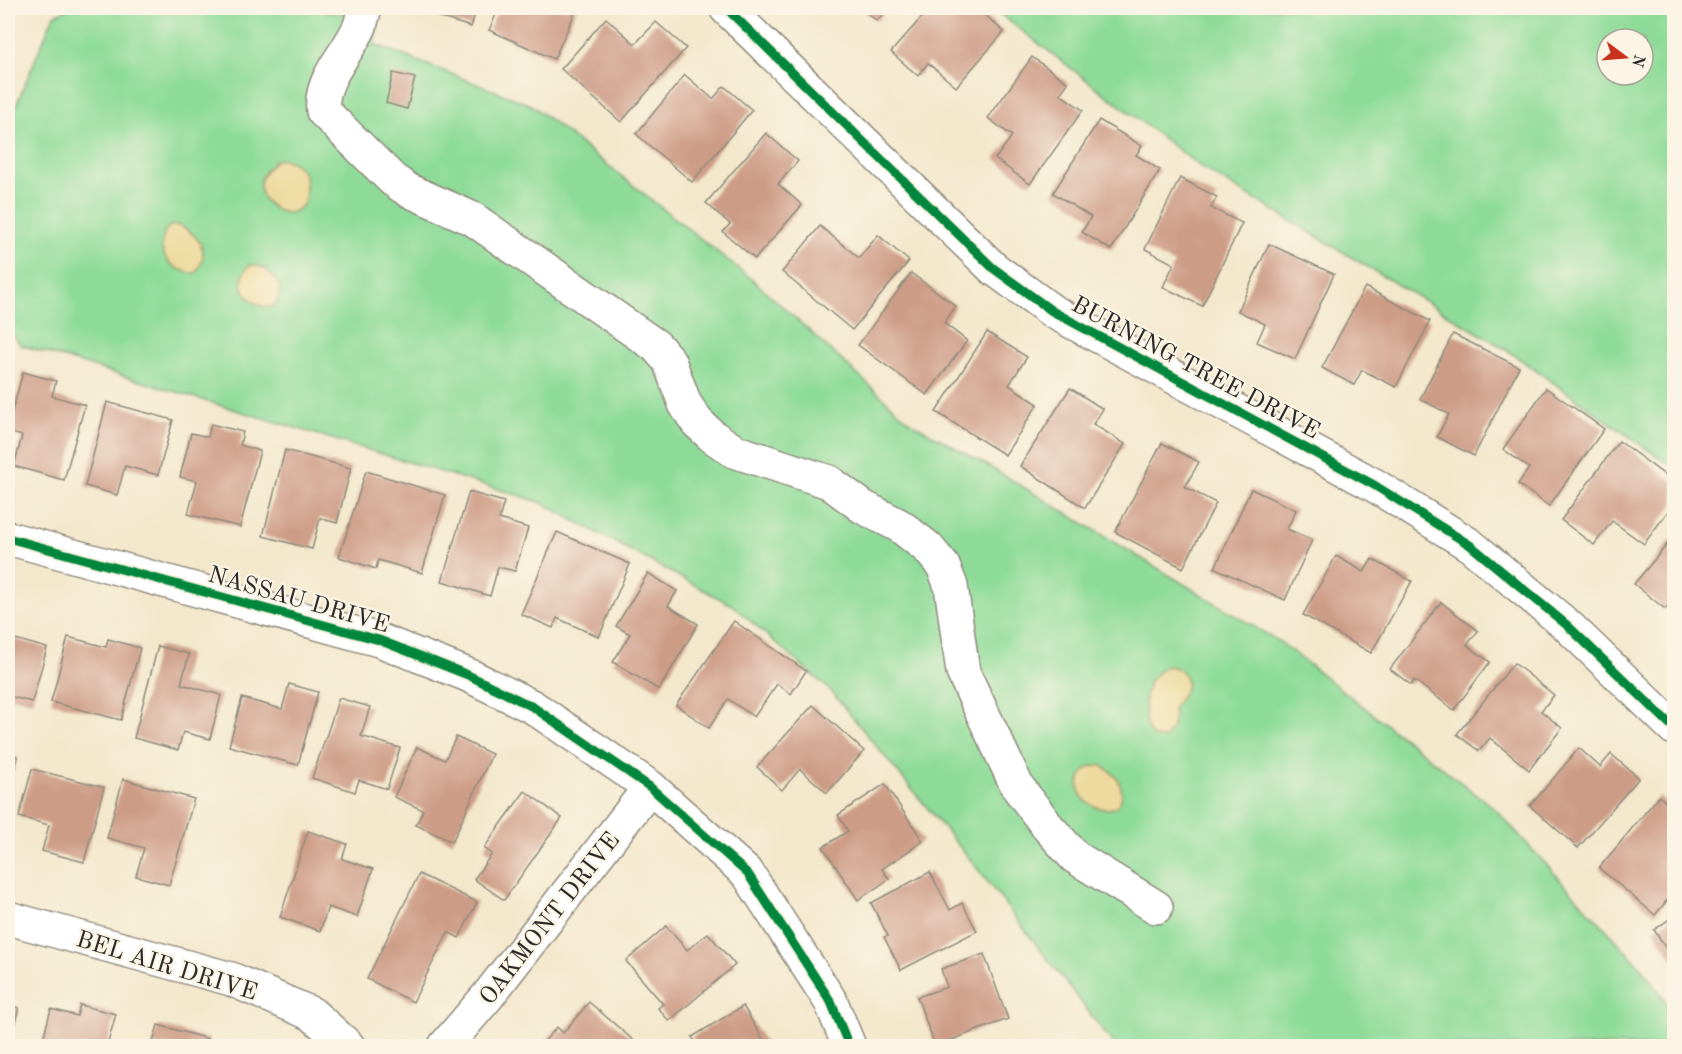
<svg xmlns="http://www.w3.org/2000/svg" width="1682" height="1054" font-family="'Old Standard TT',serif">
<rect width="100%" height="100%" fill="#fcf5e5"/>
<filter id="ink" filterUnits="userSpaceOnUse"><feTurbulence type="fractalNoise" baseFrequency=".0167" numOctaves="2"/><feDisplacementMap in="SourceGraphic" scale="12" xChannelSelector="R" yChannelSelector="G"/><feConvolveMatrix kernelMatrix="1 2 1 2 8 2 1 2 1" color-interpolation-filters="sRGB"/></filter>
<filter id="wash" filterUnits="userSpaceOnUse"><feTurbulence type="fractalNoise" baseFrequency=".008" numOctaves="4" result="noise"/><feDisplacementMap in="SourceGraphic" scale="24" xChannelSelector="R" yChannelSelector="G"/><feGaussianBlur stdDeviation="1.35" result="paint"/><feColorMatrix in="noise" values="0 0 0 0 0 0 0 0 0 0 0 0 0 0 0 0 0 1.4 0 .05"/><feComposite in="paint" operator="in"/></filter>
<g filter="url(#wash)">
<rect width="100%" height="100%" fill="#f3e8cc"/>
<!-- green -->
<g fill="#8edb99" stroke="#5c8362" stroke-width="1.5" fill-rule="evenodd">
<path d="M70,8h225l52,6 34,-6 -7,36 157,61 222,175 157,142 80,45 290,175 215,167 144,156 35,47v34h-559l-142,-183 -144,-174 -97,-84 -192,-103 -519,-157 -13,-16v-204l46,-110z"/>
<path d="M992,8h682v460l-167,-118 -305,-182zM1607,39h36v36h-36z"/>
</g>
<!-- sand -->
<g fill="#eeda9e" stroke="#8c8264" stroke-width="1.5">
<path d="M284,159c25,9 24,22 20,45 -5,4 -9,9 -16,9 -14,-1 -30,-15 -28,-29 0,-9 10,-18 15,-24z"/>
<path d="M179,225c21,11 32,26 17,48 -26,-1 -45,-23 -27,-47z"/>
<path d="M250,265c15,0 22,9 30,21l-2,14 -5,7c-24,2 -42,-25 -23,-42z"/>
<path d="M1167,666c14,1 25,12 17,26 -3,6 -8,10 -11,17 3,12 -1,23 -10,30 -1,0 -9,-2 -10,-2 -11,-9 -10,-44 -3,-55 4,-8 10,-11 17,-16z"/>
<path d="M1100,765c10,5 19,12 21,23 8,37 -53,19 -41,-10 2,-4 6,-8 9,-11z"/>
</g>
<g id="blocks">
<!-- building -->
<g fill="#cd9c87">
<path d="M410,8h67l-6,19z"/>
<path d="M499,8h78l-23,51 -65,-29z"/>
<path d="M861,8h27l-11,13z"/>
<path d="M930,8h47l27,24 -48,55 -28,-24 -10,13 -27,-24z"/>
<path d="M606,18l29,26 21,-22 30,26 -65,74 -60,-53z"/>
<path d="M1032,57l36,26 -8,11 23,16 -53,74 -35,-25 17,-23 -24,-18z"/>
<path d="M393,73l22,5 -8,31 -21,-6z"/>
<path d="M685,75l28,24 11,-13 28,24 -60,72 -56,-48z"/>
<path d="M1099,120l43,26 -6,9 24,15 -49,80 -29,-18 9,-15 -38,-24z"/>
<path d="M766,133l32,28 -20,23 24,21 -47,54 -32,-27 7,-8 -24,-21z"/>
<path d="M1180,178l37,19 -6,11 31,15 -40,83 -39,-19 11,-23 -29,-15z"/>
<path d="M820,226l39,32 19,-23 31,26 -57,69 -70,-58z"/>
<path d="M1269,244l65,30 -39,85 -38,-17 8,-18 -27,-13z"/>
<path d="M911,273l45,33 -12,17 23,18 -40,54 -69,-50z"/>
<path d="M1365,287l65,34 -34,66 -34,-17 -8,15 -32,-17z"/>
<path d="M987,332l40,25 -18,28 29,19 -33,51 -69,-43z"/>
<path d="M1453,334l66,33 -45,89 -37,-19 12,-23 -29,-15z"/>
<path d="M23,372l33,9 -4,15 33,9 -21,75 -50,-14 8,-30 -14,-4v-5z"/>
<path d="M1070,388l33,21 -10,15 32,20 -40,64 -65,-42z"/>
<path d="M1546,388l58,41 -55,77 -31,-22 11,-16 -26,-19z"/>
<path d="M107,402l66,18 -15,55 -33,-9 -8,29 -32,-9z"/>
<path d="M211,424l32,8 -3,13 20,6 -20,76 -52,-13 9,-33 -17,-4 11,-44 17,4z"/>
<path d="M1619,441l55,41v21l-30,41 -32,-23 -18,24 -33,-25z"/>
<path d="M1162,443l37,19 -14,25 31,16 -33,65 -68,-36z"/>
<path d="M285,450l66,18 -14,55 -17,-5 -8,31 -49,-13z"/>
<path d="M366,471l79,24 -23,78 -44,-13 -2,9 -37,-12z"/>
<path d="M1251,489l45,21 -9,19 25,11 -27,60 -70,-32z"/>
<path d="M469,492l35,10 -5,17 29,9 -13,43 -17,-4 -8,29 -48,-15z"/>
<path d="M557,532l73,32 -31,73 -42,-19 -4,10 -32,-14z"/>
<path d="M1674,536v62l-9,11 -31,-25z"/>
<path d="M1336,556l28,16 8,-13 40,22 -41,72 -68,-38z"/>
<path d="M648,573l29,18 -9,15 30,18 -39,66 -46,-28 17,-28 -14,-8z"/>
<path d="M1441,602l37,29 -11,14 23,17 -36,48 -40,-30 -3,5 -21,-16z"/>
<path d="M8,607l6,2 -6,22z"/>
<path d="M734,621l72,50 -15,23 -14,-10 -23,33 -26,-18 -19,29 -33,-23z"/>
<path d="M8,637l39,11 -15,54 -24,-6z"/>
<path d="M68,637l38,10 2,-8 32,9 -19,72 -70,-18z"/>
<path d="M158,646l31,8 -8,30 40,11 -11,44 -27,-7 -5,18 -44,-12z"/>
<path d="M1514,663l40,32 -13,16 21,17 -33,42 -39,-32 -11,13 -22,-17z"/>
<path d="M289,684l29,8 -20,73 -69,-19 13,-48 40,11z"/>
<path d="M339,698l31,9 -9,29 39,12 -13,41 -28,-9 -4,12 -43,-14z"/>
<path d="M813,705l51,46 -37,42 -27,-24 -18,21 -25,-23z"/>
<path d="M456,737l36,17 -40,88 -36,-17 7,-15 -29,-13 23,-50 28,13z"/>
<path d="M1579,748l21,19 11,-13 28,24 -61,70 -48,-42z"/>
<path d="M8,753l10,4 -10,31z"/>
<path d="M32,769l72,18 -20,75 -42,-11 7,-26 -30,-8z"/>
<path d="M123,779l71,20 -25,86 -33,-9 8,-28 -37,-10z"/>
<path d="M885,784l38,57 -41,28 7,10 -31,21 -35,-53 25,-16 -10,-16z"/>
<path d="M525,791l37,27 -58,82 -30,-21 18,-25 -8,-6z"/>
<path d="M1659,796l15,13v83l-19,23 -56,-47z"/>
<path d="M308,831l39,13 -5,15 31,10 -16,48 -29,-10 -8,24 -40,-14z"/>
<path d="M930,872l20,38 12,-7 15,28 -76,39 -17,-33 4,-1 -17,-33z"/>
<path d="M419,874l58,28 -18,36 -11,-6 -35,70 -46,-23z"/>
<path d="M1674,916v45l-20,-31z"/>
<path d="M666,926l21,24 21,-17 27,32 -66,56 -11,-13 5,-4 -37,-43z"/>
<path d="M984,954l24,65 -73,27 -18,-49 30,-10 -6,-18z"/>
<path d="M589,1002l51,44h-100l17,-19 6,6z"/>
<path d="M8,1005l11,3 -11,38z"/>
<path d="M80,1005l36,9 -9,32h-66l10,-37 26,7z"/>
<path d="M743,1006l24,40h-69l-6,-9z"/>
<path d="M158,1025l51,14 -2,7h-55z"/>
</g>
</g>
</g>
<g filter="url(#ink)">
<use href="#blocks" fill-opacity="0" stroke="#8f8a7c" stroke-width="1.5"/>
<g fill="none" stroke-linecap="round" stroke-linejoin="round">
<!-- minor casing -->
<g stroke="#8f8a7c" stroke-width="36">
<g id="minor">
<path d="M365,8c-2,5 -3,12 -5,18 -12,28 -41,53 -37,85l70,69 15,10 65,29 183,127 13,15 16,43 12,18 15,14 22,15 95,31 34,25 37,19 28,22 15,18 8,20 12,86 54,114 31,41 27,30 81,50"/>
<path d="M726,8l267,260 59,43 322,174 96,60 98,81 106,102"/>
<path d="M8,538l371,102 89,35 65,32 117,80 98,87 83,128 18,44"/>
<path d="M8,918l223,61 81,35 36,32"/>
<path d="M445,1046l42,-49 163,-210"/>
</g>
</g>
<!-- minor -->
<use href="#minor" stroke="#fff" stroke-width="33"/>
<!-- cycleway casing -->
<g stroke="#fcf5e5" stroke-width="13">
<g id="cycleway">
<path d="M726,8l267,260 59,43 322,174 96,60 98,81 106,102"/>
<path d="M8,538l371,102 89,35 65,32 117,80 98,87 83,128 18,44"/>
</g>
</g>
<!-- cycleway -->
<use href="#cycleway" stroke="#00873e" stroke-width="9"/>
</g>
</g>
<g text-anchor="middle" stroke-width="4.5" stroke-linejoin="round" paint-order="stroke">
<!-- street labels -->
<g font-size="24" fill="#2b2b2b" stroke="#fcf5e5">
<text transform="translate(1196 367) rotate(28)" y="8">BURNING TREE DRIVE</text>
<text transform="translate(299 599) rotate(16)" y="8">NASSAU DRIVE</text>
<text transform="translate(549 918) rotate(-52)" y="8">OAKMONT DRIVE</text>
<text transform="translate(167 965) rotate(17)" y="8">BEL AIR DRIVE</text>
</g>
</g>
<!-- margin -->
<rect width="1682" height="1054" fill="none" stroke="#fcf5e5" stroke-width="30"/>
<!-- north arrow -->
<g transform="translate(1625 57) rotate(106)"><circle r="28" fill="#fcf5e5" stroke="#a8a49b" stroke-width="1.5"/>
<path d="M0-4.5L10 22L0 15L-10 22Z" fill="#c8321e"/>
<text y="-9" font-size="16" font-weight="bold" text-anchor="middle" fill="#2b2b2b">N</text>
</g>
</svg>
